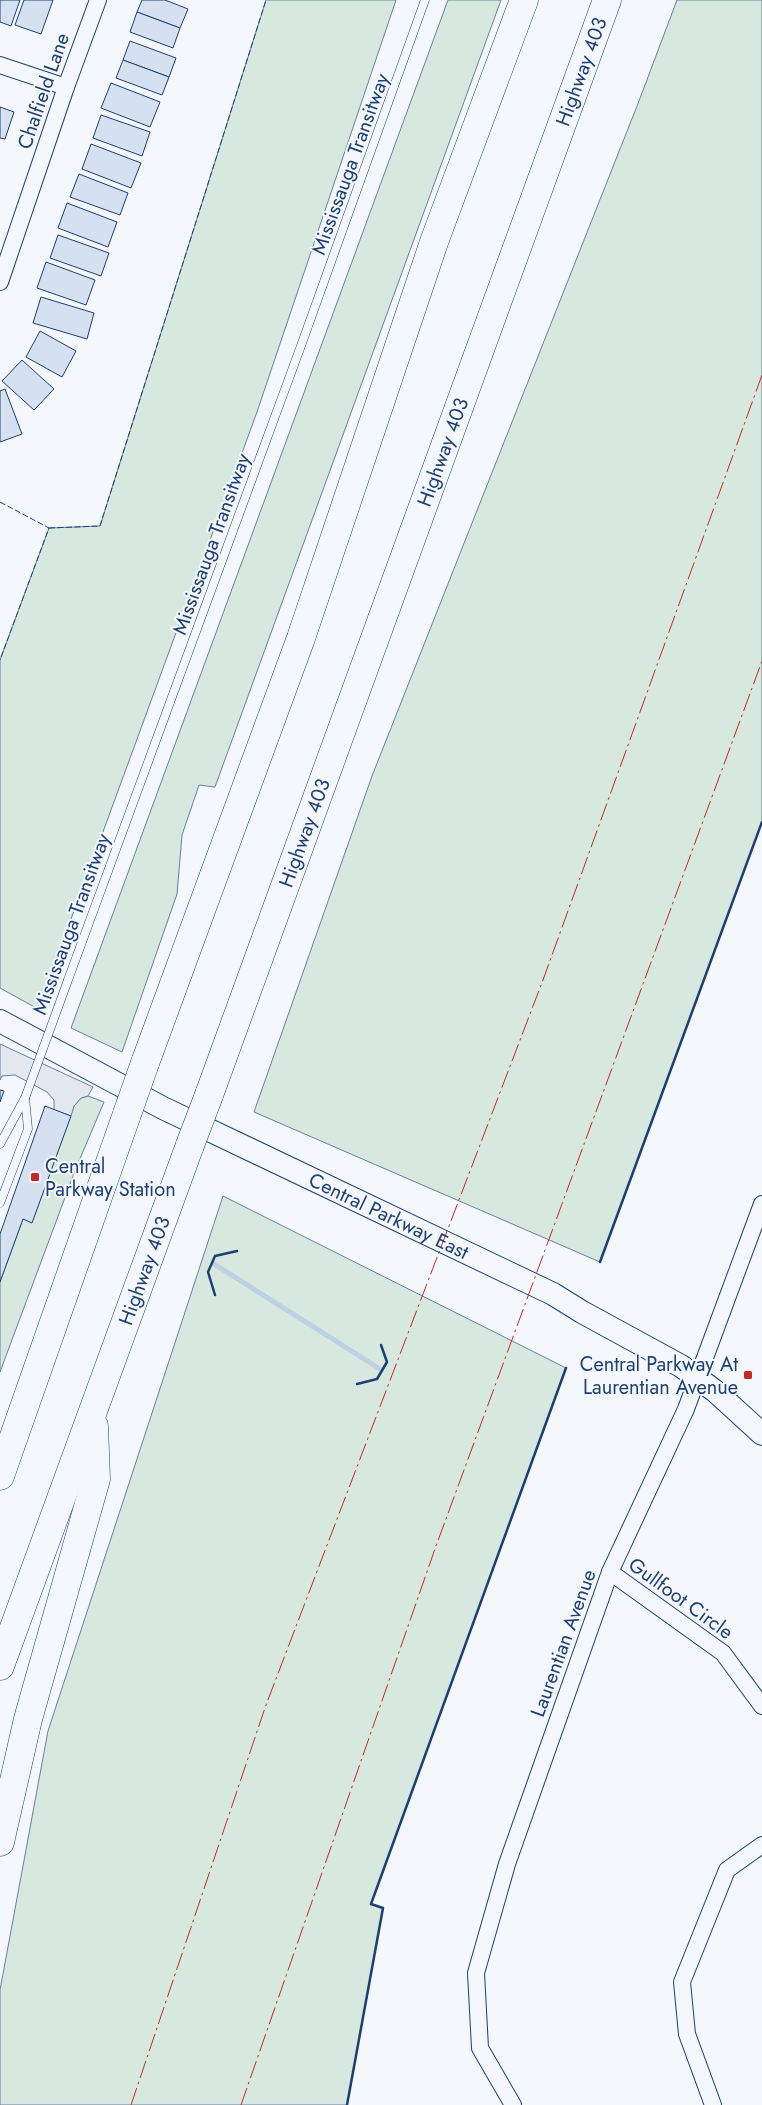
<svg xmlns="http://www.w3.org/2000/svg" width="762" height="2105" font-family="Jost,sans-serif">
<rect width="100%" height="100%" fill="#f4f7fb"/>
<!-- green -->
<g fill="#d7e8df" stroke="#687fa3">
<path d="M266,0h130l-139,412 -219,597 -38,-21v-328l49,-132 51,-2z"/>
<path d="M448,0h53l-286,787 -16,-2 -17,50 -5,59 -55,158 -51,-24z"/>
<path d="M677,0h85v822l-162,440 -346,-150 118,-336 267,-675z"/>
<path d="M88,1096l16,6 -28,66 -76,204v-90l23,-63 9,3 42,-116 7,-8z"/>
<path d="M223,1196l343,172 -195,536 12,4 -36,197h-347v-115l48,-259z"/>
</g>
<!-- parking -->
<path fill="#e3e8f0" stroke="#687fa3" d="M0,1044l93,43 -5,9 -7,2 -7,8 -3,10 -17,-6v-10l-7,-8 -32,-17 -13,1 -2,4z"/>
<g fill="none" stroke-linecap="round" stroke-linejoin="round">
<!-- stream -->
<path stroke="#bed0e5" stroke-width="5" d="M214,1264l166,105"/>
</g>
<!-- building -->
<g fill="#d5e0f0" stroke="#1d3f73">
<path d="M0,0h20l-9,26 -11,-4z"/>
<path d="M24,0h29l-12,34 -26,-9z"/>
<path d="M142,0h23l23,9 -8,19 -43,-16z"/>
<path d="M137,12l43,16 -7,20 -43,-16z"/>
<path d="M130,41l46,17 -7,19 -46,-17z"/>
<path d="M123,60l46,17 -7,18 -46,-17z"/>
<path d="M111,83l49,19 -10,25 -49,-19z"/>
<path d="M0,107l14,5 -9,27 -5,-1z"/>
<path d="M101,115l49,17 -8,24 -49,-18z"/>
<path d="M91,144l50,19 -10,25 -49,-19z"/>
<path d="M79,174l49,19 -8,22 -50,-18z"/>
<path d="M67,203l50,19 -9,25 -50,-19z"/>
<path d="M58,235l51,18 -8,23 -51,-18z"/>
<path d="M46,262l49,18 -9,25 -49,-17z"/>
<path d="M41,297l53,16 -7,26 -54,-16z"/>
<path d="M40,331l36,20 -14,26 -36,-20z"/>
<path d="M22,360l32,29 -20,21 -32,-29z"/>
<path d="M5,389l17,45 -22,8v-51z"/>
<path d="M0,1090l4,1 -4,11z"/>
<path d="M45,1106l26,10 -39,107 -9,-4 -23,63v-48z"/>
</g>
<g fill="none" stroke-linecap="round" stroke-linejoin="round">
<!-- lane casing -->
<g stroke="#1d3f73" stroke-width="9">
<g id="lane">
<path d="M68,980l234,-637 123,-343"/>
<path d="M0,1144l25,-46"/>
<path d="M0,1203l28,-74 -3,-31"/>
</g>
</g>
<!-- street casing -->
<g stroke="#1d3f73" stroke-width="18">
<g id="street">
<path d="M0,65l66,22"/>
<path d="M0,282l66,-195 32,-87"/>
<path d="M610,1572l113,81 39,53"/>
<path d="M513,2105l-33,-57 -4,-75 31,-109 103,-292 76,-163 76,-205"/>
<path d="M713,2105l-26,-71 -5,-52 45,-112 35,-25"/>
</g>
</g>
<!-- secondary casing -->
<g stroke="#1d3f73" stroke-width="24">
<g id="secondary">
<path id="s1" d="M0,1021l163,87 390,186 29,18 99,54 34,25 47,43"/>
</g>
</g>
<!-- highway casing -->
<g stroke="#1d3f73" stroke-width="29">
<g id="highway">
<path d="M145,1063l156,-425 133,-396 90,-242"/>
<path id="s2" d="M209,1095l398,-1095"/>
<path d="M0,1476l127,-362"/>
<path id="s3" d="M0,1666l190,-521"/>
<path d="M0,1842l28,-123 68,-240 -2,-53"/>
</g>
</g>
<!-- lane -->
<use href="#lane" stroke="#f4f7fb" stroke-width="8"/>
<!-- street -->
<use href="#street" stroke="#f4f7fb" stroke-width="16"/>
<!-- secondary -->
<use href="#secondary" stroke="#f4f7fb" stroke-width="22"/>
<!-- highway -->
<use href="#highway" stroke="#f4f7fb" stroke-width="28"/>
<!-- lane-bridge casing -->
<g stroke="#1d3f73" stroke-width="9" stroke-linecap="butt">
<path id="lane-bridge" d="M25,1098l43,-118"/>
</g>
<!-- highway-bridge casing -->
<g stroke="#1d3f73" stroke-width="29" stroke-linecap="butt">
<g id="highway-bridge">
<path d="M127,1114l18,-51"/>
<path d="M190,1145l19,-50"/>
</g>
</g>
<!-- lane-bridge -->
<use href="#lane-bridge" stroke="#f4f7fb" stroke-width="8"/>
<!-- highway-bridge -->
<use href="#highway-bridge" stroke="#f4f7fb" stroke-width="28"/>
<!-- fence -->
<g stroke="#1d3f73" stroke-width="1" stroke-dasharray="6 2.5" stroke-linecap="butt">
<path d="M0,502l49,26 -49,132"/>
<path d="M49,528l51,-2 166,-526"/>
</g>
<!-- wall -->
<g stroke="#1d3f73" stroke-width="2.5">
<path d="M600,1262l162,-440"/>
<path d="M215,1295l-7,-23 7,-16 22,-5"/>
<path d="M357,1384l20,-5 10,-17 -6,-17"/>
<path d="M347,2105l36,-197 -12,-4 195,-536"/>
</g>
<!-- power -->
<g stroke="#c62828" stroke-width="1" stroke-dasharray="18 4 2.5 4" stroke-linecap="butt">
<path d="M131,2105l135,-400 277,-725 219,-605"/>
<path d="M241,2105l195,-559 326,-885"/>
</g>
</g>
<!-- markers -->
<g fill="#c62828" stroke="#f4f7fb" stroke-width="2">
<rect x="30" y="1172" width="10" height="10" rx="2.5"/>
<rect x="743" y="1370" width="10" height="10" rx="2.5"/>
</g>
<g text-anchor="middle" stroke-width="4" stroke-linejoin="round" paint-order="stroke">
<!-- street labels -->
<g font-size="20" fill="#1d3f73" stroke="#f4f7fb">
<text dy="7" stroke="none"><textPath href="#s2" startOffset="1089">Highway 403</textPath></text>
<text transform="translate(43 91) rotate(-71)" y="7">Chalfield Lane</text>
<text transform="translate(350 164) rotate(-70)" y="7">Mississauga Transitway</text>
<text dy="7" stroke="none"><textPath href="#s2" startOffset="684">Highway 403</textPath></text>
<text transform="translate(211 544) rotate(-70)" y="7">Mississauga Transitway</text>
<text dy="7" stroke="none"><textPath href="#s2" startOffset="279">Highway 403</textPath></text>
<text transform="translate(71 924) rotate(-70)" y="7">Mississauga Transitway</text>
<text dy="7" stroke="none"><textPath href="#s1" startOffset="435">Central Parkway East</textPath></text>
<text dy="7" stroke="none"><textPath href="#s3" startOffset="421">Highway 403</textPath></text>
<text transform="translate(681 1598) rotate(36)" y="7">Gullfoot Circle</text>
<text transform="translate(563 1643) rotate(-70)" y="7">Laurentian Avenue</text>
</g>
<!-- poi labels -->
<g font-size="20" fill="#1d3f73" stroke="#f4f7fb" text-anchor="start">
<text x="45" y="1173">Central<tspan x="45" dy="23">Parkway Station</tspan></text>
<text x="738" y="1371" text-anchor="end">Central Parkway At<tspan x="738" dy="23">Laurentian Avenue</tspan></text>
</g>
</g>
</svg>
